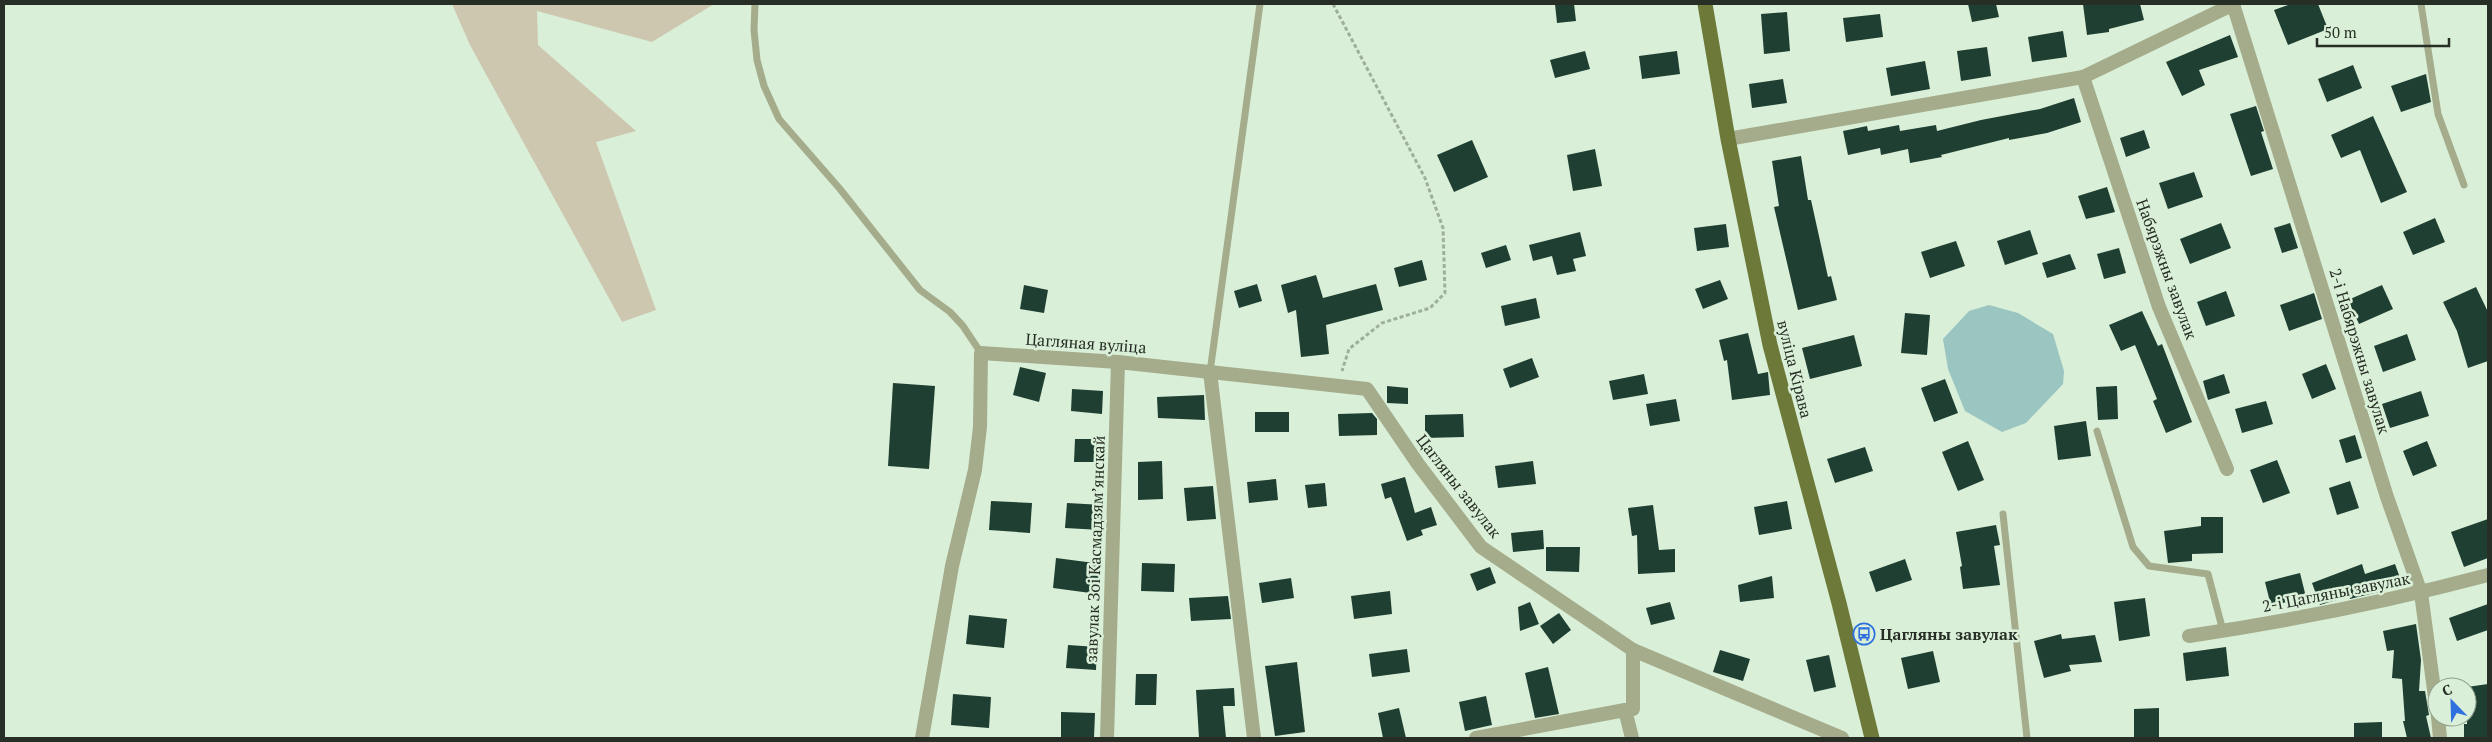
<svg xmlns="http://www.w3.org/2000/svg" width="2492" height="742" font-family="'PT Serif',serif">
<rect width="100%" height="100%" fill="#daefd8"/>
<!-- green -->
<path fill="#cdc7b0" d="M452,4h262l-62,38 -115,-31 1,34 98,86 -40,11 60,168 -34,12 -152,-277z"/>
<!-- water -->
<path fill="#9bc5c1" d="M1989,305l29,8 35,21 11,37 -1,13 -37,39 -24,9 -37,-21 -17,-42 -5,-30 26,-28z"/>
<!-- building -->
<g fill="#1e3f32">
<path d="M1555,4h19l2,17 -19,2z"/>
<path d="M1968,4h28l3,13 -27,5z"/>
<path d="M2083,4h57l4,16 -35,9v3l-22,3z"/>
<path d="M2291,4h27l10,25 -40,16 -14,-35z"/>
<path d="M1787,12l3,39 -26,3 -3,-40z"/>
<path d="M1880,14l3,23 -37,5 -3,-24z"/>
<path d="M2063,31l4,26 -35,5 -4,-25z"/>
<path d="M2230,35l8,22 -39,13 6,15 -23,11 -16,-34z"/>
<path d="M1987,47l4,29 -30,5 -4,-30z"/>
<path d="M1585,51l5,18 -35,9 -5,-18z"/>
<path d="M1677,51l3,23 -38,5 -3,-23z"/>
<path d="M1925,61l5,28 -39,7 -5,-28z"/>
<path d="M2353,65l9,23 -35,14 -9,-23z"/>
<path d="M2426,74l5,28 -30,10 -10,-26z"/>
<path d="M1783,79l4,24 -35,5 -3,-24z"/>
<path d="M2074,98l7,24 -34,11 -38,7v-2l-68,17 1,2 -32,6 -2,-14 -27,6 -1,-7 -32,7 -5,-24 24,-5 1,5 31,-6 1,6 36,-6 1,6 44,-11 59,-11z"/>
<path d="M2256,106l8,25 -3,1 12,37 -22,7 -21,-62z"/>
<path d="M2373,116l34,76 -26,11 -21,-53 -19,8 -10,-23z"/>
<path d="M2144,130l6,18 -24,9 -6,-19z"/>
<path d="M1472,140l16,37 -34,15 -17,-37z"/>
<path d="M1595,149l7,37 -29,5 -6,-36z"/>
<path d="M1801,156l7,44h3l17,77 3,-1 6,24 -39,10 -24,-103 5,-1 -7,-45z"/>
<path d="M2194,172l9,25 -35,12 -9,-26z"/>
<path d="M2107,187l8,25 -29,7 -8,-23z"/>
<path d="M2435,218l10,24 -32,13 -10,-23z"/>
<path d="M2221,223l10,25 -41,16 -10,-25z"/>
<path d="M2290,223l8,25 -16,5 -8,-25z"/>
<path d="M1726,224l3,23 -32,4 -3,-23z"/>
<path d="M2030,230l8,24 -33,11 -8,-24z"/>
<path d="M1580,232l6,24 -13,3 3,12 -19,4 -5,-19 -19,5 -4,-16z"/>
<path d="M1956,241l9,25 -35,12 -9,-26z"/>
<path d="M1506,245l5,15 -25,8 -5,-15z"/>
<path d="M2119,248l7,25 -22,6 -7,-25z"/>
<path d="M2070,254l6,15 -29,9 -5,-15z"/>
<path d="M1422,260l5,20 -28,7 -5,-19z"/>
<path d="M1316,275l7,23 53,-14 7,26 -57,15 3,29 -28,3 -5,-47 -8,3 -7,-28z"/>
<path d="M1720,280l8,19 -25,10 -8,-20z"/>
<path d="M1257,284l5,17 -23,7 -5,-17z"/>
<path d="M1024,285l24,5 -4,23 -24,-4z"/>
<path d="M2382,285l11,24 -34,15 -11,-24z"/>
<path d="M2476,287l12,25v49l-20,7 -11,-37 -14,-29z"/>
<path d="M2226,291l9,25 -29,10 -9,-24z"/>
<path d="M2314,293l8,26 -33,12 -9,-26z"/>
<path d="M1536,298l4,20 -35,8 -4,-20z"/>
<path d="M2142,311l16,35 4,-2 30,78 -26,11 -13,-32 4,-2 -22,-54 -14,6 -12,-26z"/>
<path d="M1905,313l25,2 -3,40 -26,-2z"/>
<path d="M1748,333l10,41 10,-2 2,23 -38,5 -5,-40 -3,1 -5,-21z"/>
<path d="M2407,334l9,26 -33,12 -9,-26z"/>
<path d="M1854,335l8,31 -52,13 -8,-31z"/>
<path d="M1532,358l7,19 -29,11 -7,-19z"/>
<path d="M2326,364l10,25 -24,10 -10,-25z"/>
<path d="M1020,367l26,6 -7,29 -26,-7z"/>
<path d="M1644,374l4,20 -35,6 -4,-19z"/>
<path d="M2224,374l6,19 -22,7 -5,-19z"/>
<path d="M1945,379l13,34 -24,9 -13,-34z"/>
<path d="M893,383l42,3 -6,83 -41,-3z"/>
<path d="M1387,386l21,2v16l-21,-1z"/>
<path d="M2117,386l1,33 -20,1 -2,-33z"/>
<path d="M1072,389l31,2 -1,23 -31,-3z"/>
<path d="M2421,391l8,25 -39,12 -8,-24z"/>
<path d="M1204,395l1,25 -47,-2 -1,-21z"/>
<path d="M1676,399l4,22 -30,5 -4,-22z"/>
<path d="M2266,401l7,23 -31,9 -7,-24z"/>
<rect x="1255" y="412" width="34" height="20"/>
<path d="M1372,413l5,6v16l-38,1 -1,-22z"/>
<path d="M1463,414l1,23 -39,1v-23z"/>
<path d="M2086,421l5,35 -33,4 -4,-34z"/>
<path d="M2355,435l7,23 -16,5 -7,-23z"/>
<path d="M1075,439h28l-1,23h-28z"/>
<path d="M1968,441l16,39 -26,11 -16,-39z"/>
<path d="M2427,441l10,25 -24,10 -10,-25z"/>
<path d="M1865,447l8,24 -38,12 -8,-24z"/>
<path d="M2277,460l13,33 -27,10 -13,-33z"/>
<path d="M1162,461l1,38 -25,1v-38z"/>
<path d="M1533,461l3,23 -38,4 -3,-22z"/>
<path d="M1405,477l10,36 16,-6 6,18 -16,5 2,5 -16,6 -16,-44 -6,2 -4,-15z"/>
<path d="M1276,479l2,21 -29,3 -2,-21z"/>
<path d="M2350,481l9,27 -22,7 -8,-27z"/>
<path d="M1325,483l2,23 -19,2 -3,-23z"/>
<path d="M1213,486l3,33 -29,2 -3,-33z"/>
<path d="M991,501l41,2 -2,30 -41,-3z"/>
<path d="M1787,501l5,28 -33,6 -5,-28z"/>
<path d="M1067,503l36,2 -2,25 -36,-2z"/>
<path d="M1653,505l6,45 16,-1v23l-37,2 -1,-39 -5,1 -4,-28z"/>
<path d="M2201,517h22v36l-31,1v7l-24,2 -4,-32 37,-5z"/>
<path d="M2488,519v39l-24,9 -13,-35z"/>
<path d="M1996,525l4,20 -6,1 6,39 -37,4 -3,-22 2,-1 -6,-34z"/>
<path d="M1543,530l1,19 -31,3 -2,-19z"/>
<path d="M1546,547h34l-1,25 -33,-1z"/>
<path d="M1056,558l46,6 -4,30 -45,-6z"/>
<path d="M1905,559l7,21 -36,12 -7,-20z"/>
<path d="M1142,563l33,1 -1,28 -33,-1z"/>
<path d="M2362,564l3,10 30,-10 8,22 -53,13 -1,-3 -29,9 -8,-22z"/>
<path d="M1490,567l6,16 -19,8 -7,-17z"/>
<path d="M2300,573l6,24 -35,9 -6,-24z"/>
<path d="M1772,576l2,22 -34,4 -2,-17z"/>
<path d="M1291,578l3,20 -32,5 -3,-20z"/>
<path d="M1390,591l2,23 -38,5 -3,-23z"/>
<path d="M1228,596l3,23 -40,2 -2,-23z"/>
<path d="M2145,598l5,38 -31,5 -5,-39z"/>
<path d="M1530,602l9,22 -19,7 -2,-24z"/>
<path d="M1670,602l5,17 -24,6 -5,-17z"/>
<path d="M2488,604v26l-31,11 -8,-23z"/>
<path d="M1559,613l12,17 -18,14 -13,-18z"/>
<path d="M969,615l38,4 -3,29 -38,-4z"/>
<path d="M2416,624l5,36 -2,31h6l4,24 -3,1 5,22h-24l-4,-17h2l-3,-42 -10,-1 2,-28 -7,1 -4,-20z"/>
<path d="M2061,634l1,5 33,-4 7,27 -33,3 2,6 -27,7 -10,-37z"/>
<path d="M1068,645l29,2 -1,23 -30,-2z"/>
<path d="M2226,647l3,29 -43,5 -3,-28z"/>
<path d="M1407,649l3,23 -38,5 -3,-23z"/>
<path d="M1720,650l30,9 -7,22 -30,-9z"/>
<path d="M1933,651l7,31 -32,7 -7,-31z"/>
<path d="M1829,655l7,32 -22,5 -8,-32z"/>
<path d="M1297,662l8,70 -30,4 -10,-70z"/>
<path d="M1548,667l11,47 -24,4 -10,-45z"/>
<path d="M1136,674h21l-1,31h-21z"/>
<path d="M2488,684v54h-24v-14h3v-37z"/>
<path d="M1234,688l1,18h-12l3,32h-27l-3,-48z"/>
<path d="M953,694l38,3 -2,31 -38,-3z"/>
<path d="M1486,696l6,29 -27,6 -6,-29z"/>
<path d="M1399,708l7,30h-23l-5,-25z"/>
<path d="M2159,708v30h-25v-29z"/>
<path d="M1061,712l34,1 -1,25h-33z"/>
<path d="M2382,722v16h-28v-15z"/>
</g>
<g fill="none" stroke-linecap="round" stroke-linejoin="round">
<!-- path -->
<path stroke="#9eaf9c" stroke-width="3" stroke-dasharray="4 2.5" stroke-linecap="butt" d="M1333,4l92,174 18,50 2,65 -15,15 -48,15 -33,26 -7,22"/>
<!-- service -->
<g stroke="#a4ac8b" stroke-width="7">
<path d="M755,4l-1,26 3,30 7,26 15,33 61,70 80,101 30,22 13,14 18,27"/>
<path d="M2421,4l17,110 26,71"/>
<path d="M1210,372l50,-368"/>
<path d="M2097,431l36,116 16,19 59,8 15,57"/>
<path d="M2003,514l24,224"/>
</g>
<!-- minor -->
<g stroke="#a4ac8b" stroke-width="14">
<path d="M2233,4l154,493 34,96 16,119"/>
<path d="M2083,77l76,230 68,162"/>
<path d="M1728,139l355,-62 151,-73"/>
<path d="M1210,372l44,366"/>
<path d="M2189,636c101,-15 201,-35 299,-61"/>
<path d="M2438,717l2,21"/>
<path d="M922,738l30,-172 23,-96 5,-43 1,-74 137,9 249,27 51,75 63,83 152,103 209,88"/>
<path d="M1107,738l11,-376"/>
<path d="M1476,738l149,-28"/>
<path d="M1632,738l-7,-28 8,-1v-59"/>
</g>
<!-- primary -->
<path stroke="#6c7939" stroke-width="15" d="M1705,4l23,135 42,206 69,258 33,135"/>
</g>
<!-- icons -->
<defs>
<g id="bus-ring" transform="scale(1.125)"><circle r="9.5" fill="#daefd8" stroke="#2f71de" stroke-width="1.5"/><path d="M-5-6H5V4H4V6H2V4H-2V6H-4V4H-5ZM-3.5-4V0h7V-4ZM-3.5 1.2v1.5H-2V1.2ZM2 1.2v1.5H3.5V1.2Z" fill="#2f71de"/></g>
</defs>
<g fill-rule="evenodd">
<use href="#bus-ring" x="1864" y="634"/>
</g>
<g text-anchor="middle" stroke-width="5" stroke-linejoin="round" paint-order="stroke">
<!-- street labels -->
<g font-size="16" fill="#262e25" stroke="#daefd8">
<text transform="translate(2167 269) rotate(70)" y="6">Набярэжны завулак</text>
<text transform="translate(1086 343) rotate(4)" y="6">Цагляная вуліца</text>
<text transform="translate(2360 351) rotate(73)" y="6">2-і Набярэжны завулак</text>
<text transform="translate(1795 369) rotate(76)" y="6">вуліца Кірава</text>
<text transform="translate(1459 486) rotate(52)" y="6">Цагляны завулак</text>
<text transform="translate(1095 549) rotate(-88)" y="6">завулак Зоі Касмадзямʼянскай</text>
<text transform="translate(2336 592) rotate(-11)" y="6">2-і Цагляны завулак</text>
</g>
<!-- poi labels -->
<g font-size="16" font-weight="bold" fill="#262e25" stroke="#daefd8" text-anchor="start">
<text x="1880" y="640">Цагляны завулак</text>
</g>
</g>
<!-- border -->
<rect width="2492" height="742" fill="none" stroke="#262e25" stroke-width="10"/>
<!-- north arrow -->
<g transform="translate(2452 702) rotate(337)"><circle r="24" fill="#daefd8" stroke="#92a290"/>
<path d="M0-4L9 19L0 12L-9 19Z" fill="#2f71de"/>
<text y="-8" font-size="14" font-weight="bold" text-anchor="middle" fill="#262e25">С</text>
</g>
<!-- scale -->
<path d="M2317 38v8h132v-8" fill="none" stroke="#262e25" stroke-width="2.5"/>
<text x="2324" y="38" font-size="15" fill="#262e25" stroke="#daefd8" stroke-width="4" paint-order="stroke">50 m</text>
</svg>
